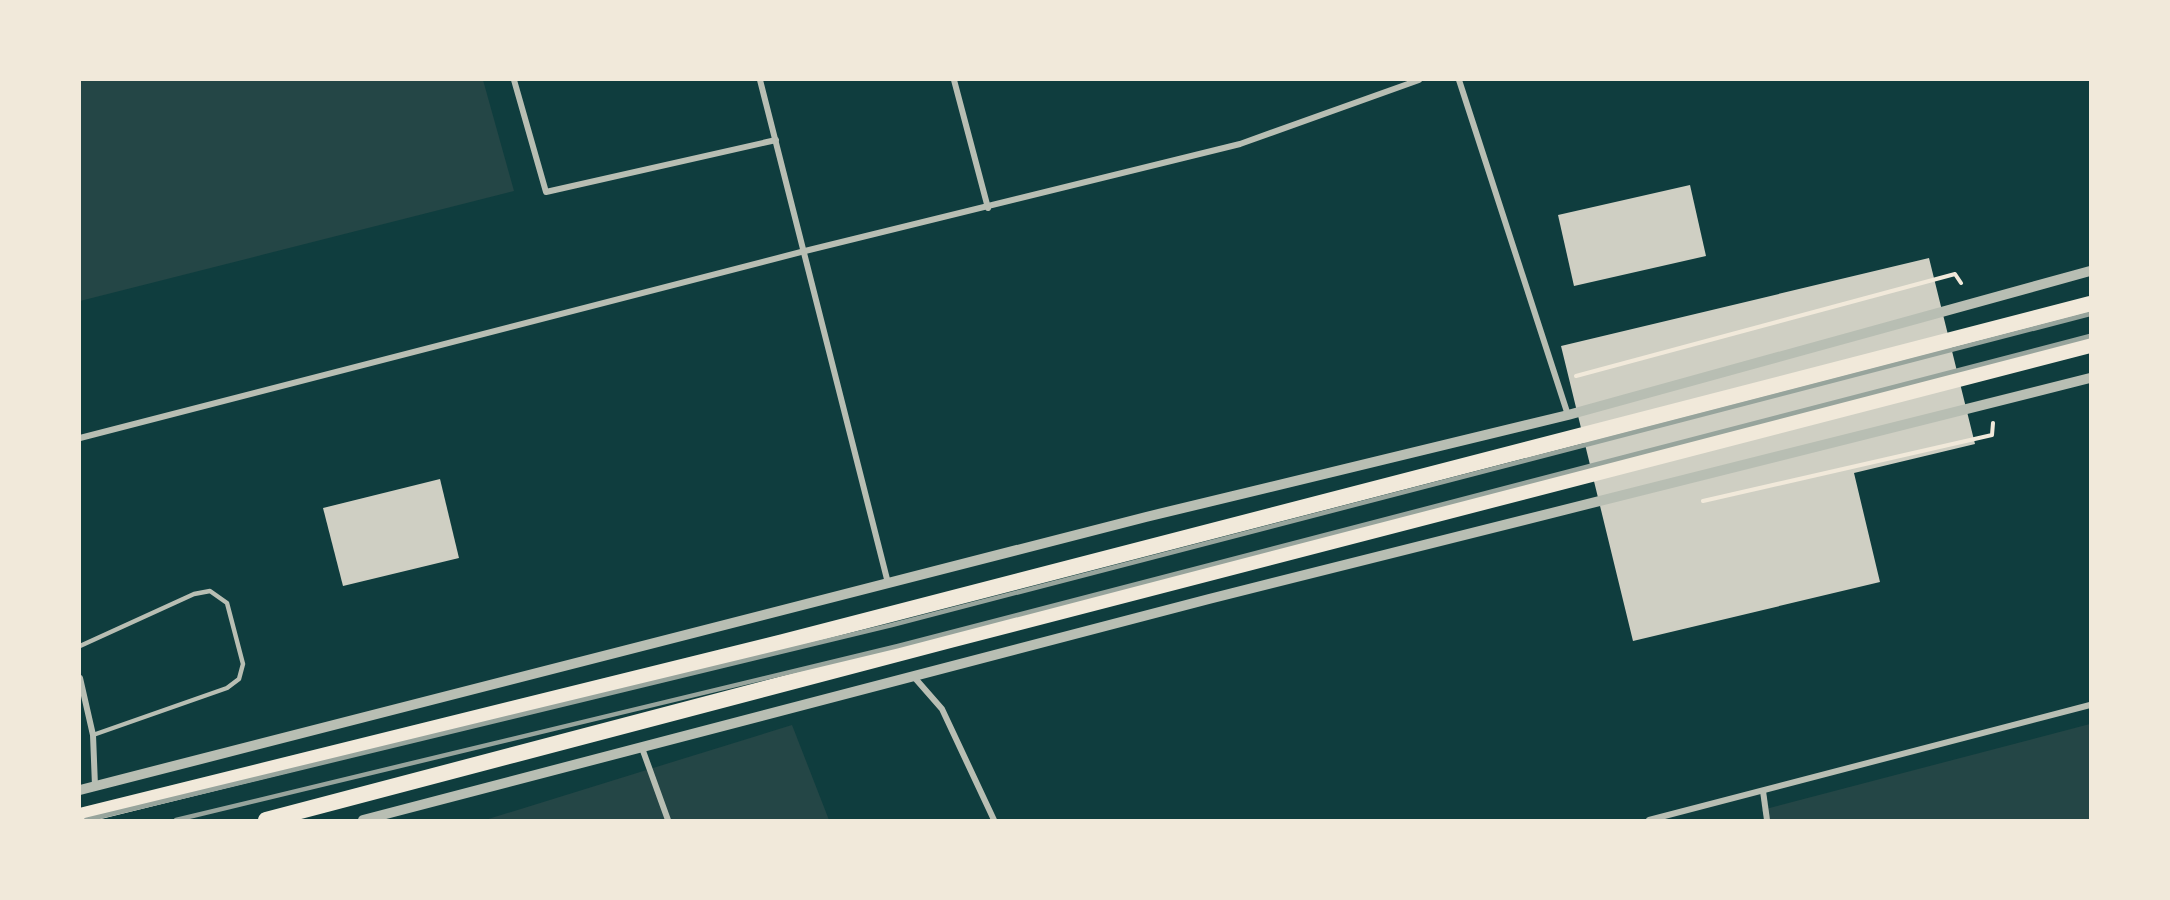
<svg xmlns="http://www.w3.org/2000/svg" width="2170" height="900" font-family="Arial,sans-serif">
<rect width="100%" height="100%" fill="#0f3d3e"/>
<!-- green -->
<g fill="#244646">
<path d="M80,80h403l31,111 -434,110z"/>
<path d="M2090,724v96h-324l-4,-10z"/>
<path d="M792,725l37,95h-344z"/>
</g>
<!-- building -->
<g fill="#cfcfc3">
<path d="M1690,185l16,71 -132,30 -16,-71z"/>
<path d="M1929,258l46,186 -121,29 26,109 -247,59 -72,-295z"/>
<path d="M440,479l19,79 -116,28 -20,-78z"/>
</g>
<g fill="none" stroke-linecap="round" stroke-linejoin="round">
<!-- path -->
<g stroke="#f1e9da" stroke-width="4">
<path d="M1576,376l379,-102 6,9"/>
<path d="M1703,501l289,-66 1,-12"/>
</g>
<!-- service -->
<path stroke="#b8beb3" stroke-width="4.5" d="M80,646l114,-52 16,-3 17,12 16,61 -4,15 -12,9 -134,47"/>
<!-- minor -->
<g stroke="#b8beb3" stroke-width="6">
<path d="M514,80l32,112 230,-52"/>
<path d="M760,80l128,503"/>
<path d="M954,80l34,128"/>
<path d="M1459,80l109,335"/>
<path d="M80,438l725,-187 435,-107 179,-64"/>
<path d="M914,677l28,32 52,111"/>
<path d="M80,678l13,57 2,51"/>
<path d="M642,748l26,72"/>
<path d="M1763,791l4,29"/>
<path d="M1649,820l441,-115"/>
</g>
<!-- tertiary -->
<g stroke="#b8beb3" stroke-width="10">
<path d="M80,790l1066,-273 422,-102 522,-144"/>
<path d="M363,820l846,-221 881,-221"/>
</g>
<!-- trunk -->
<g stroke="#f1e9da" stroke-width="16">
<path d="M80,816l703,-174 1307,-338"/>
<path d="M266,820l684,-180 1140,-295"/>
</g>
<!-- rail -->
<g stroke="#97a49c" stroke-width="4.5">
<path d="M86,820l806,-195 1198,-311"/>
<path d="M176,820l722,-174 1192,-310"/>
</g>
</g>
<!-- border -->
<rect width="2170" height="900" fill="none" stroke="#f1e9da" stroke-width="162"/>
</svg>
